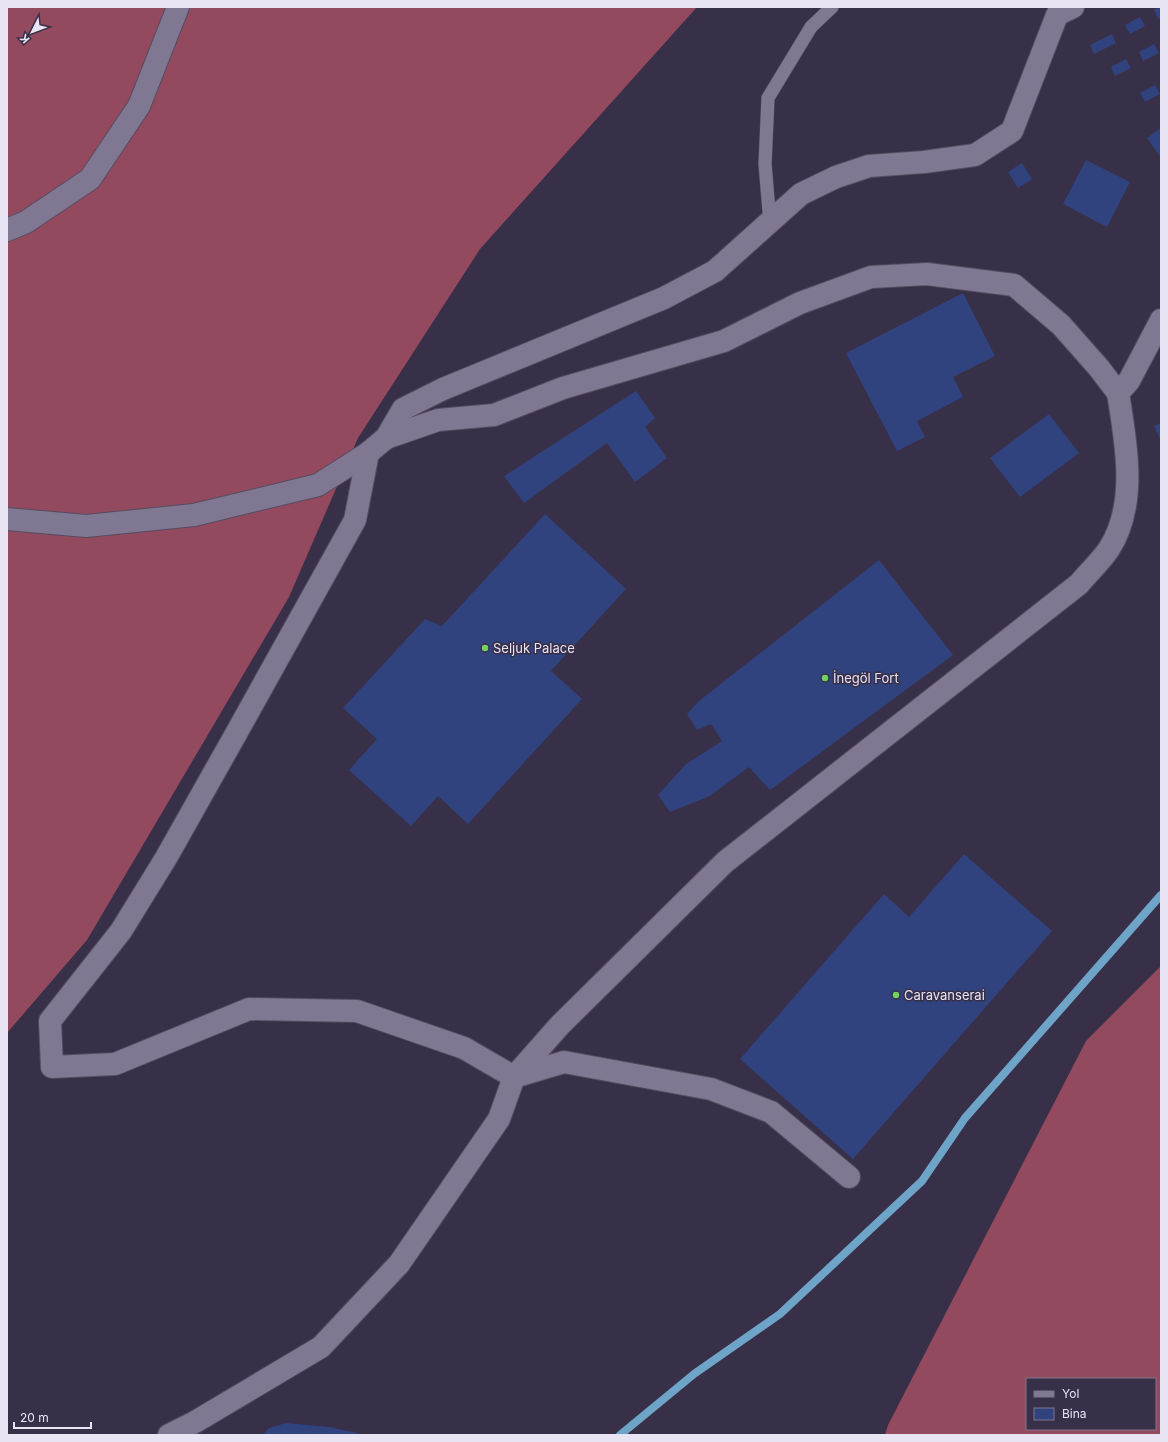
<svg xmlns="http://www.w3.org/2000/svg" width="1168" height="1442" font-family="Inter,sans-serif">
<rect width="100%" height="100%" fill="#382f48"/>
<!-- forest -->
<g fill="#944a5e" fill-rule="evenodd">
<path d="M7,7h690l-217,242 -122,189 -69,159 -202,343 -80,93z"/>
<path d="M1161,966v469h-276l3,-10 198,-384zM1027,1379h128v50h-128z"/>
</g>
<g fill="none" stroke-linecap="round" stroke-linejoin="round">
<!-- stream -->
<path stroke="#6da4c7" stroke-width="8" d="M620,1435l74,-61 86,-60 142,-133 43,-63 196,-223"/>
</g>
<!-- building -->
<g fill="#31437f">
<path d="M1159,7h2v11l-3,1 -4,-9z"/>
<path d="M1140,17l5,9 -15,8 -5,-9z"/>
<path d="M1112,34l4,9 -22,11 -4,-9z"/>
<path d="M1154,44l5,9 -16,8 -4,-9z"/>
<path d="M1126,59l5,9 -16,8 -4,-9z"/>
<path d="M1155,85l5,9 -15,8 -5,-9z"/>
<path d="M1161,128v30l-14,-20z"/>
<path d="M1086,160l44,22 -23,45 -44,-23z"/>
<path d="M1022,163l10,16 -14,9 -10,-16z"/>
<path d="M963,293l32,63 -42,21 10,20 -46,24 8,16 -28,14 -51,-98z"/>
<path d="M636,391l19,27 -10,9 22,31 -32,24 -28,-39 -83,60 -20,-27z"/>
<path d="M1049,414l30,39 -59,44 -30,-39z"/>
<path d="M1161,423v18l-7,-15z"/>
<path d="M545,514l81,75 -75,82 31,28 -114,125 -30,-28 -27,30 -62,-56 28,-31 -34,-31 82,-89 17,7z"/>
<path d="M879,560l74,95 -183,135 -21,-23 -39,29 -40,16 -12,-17 28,-31 36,-23 -11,-17 -14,6 -10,-16 12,-13z"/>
<path d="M964,854l88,77 -199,228 -113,-100 144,-165 25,23z"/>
<path d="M286,1423l43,4 28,6 3,2h-97l6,-7z"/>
</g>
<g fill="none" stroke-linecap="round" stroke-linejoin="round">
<!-- lane casing -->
<g stroke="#544c61" stroke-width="14">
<path id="lane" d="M770,223l-5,-59 3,-66 43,-71 21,-20"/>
</g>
<!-- street casing -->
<g stroke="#544c61" stroke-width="24">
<g id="street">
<path d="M7,230l19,-8 64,-43 49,-73 39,-99"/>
<path d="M386,438l52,-18 56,-5 69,-27 161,-47 76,-38 71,-26 56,-3 87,11 47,40 38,43 19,25"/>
<path d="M368,453l-13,67 -118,212 -71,126 -45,73 -71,90 2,46 63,-3 134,-55 108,2 107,37 50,29 50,-15 147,27 60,23 78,65"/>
<path d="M7,519l79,7 108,-11 124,-30 50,-32 18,-15 17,-29 40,-20 221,-91 51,-27 86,-77 35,-17 33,-11 55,-4 51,-7 37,-24 45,-116 16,-8"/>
<path d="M169,1435l26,-13 126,-75 78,-83 100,-145 15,-42 46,-52 165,-163 354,-278c9,-11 22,-23 30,-35 29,-45 17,-106 9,-156l11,-12 32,-61"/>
</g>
</g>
<!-- lane -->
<use href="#lane" stroke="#807793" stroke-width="13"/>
<!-- street -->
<use href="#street" stroke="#807793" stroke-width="22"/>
</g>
<!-- markers -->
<g fill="#70d35f" stroke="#382f48" stroke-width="1.5">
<circle cx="485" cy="648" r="4"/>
<circle cx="825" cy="678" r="4"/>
<circle cx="896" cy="995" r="4"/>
</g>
<g text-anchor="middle" stroke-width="3" stroke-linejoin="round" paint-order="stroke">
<!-- poi labels -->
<g font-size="13" fill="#e9e4f4" stroke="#382f48" text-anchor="start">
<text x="493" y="653">Seljuk Palace</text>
<text x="833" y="683">İnegöl Fort</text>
<text x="904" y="1000">Caravanserai</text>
</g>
</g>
<!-- border -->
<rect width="1168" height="1442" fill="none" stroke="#e9e4f4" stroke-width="16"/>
<!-- legend -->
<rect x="1026" y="1378" width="130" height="52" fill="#382f48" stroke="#7f778d"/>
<rect x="1034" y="1391" width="20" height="6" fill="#807793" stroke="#7f778d"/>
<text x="1062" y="1398" font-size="12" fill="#e9e4f4">Yol</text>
<rect x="1034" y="1408" width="20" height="12" fill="#31437f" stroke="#7f778d"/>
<text x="1062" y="1418" font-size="12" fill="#e9e4f4">Bina</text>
<!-- north arrow -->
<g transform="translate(32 32) rotate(228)" stroke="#382f48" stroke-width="3" paint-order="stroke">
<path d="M0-3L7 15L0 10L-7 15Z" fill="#e9e4f4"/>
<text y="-6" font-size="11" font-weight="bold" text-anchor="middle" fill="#e9e4f4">K</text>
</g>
<!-- scale -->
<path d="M14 1422v6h77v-6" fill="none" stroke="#e9e4f4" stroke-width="2"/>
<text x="20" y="1422" font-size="12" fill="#e9e4f4" stroke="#382f48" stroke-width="3" paint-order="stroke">20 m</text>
</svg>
